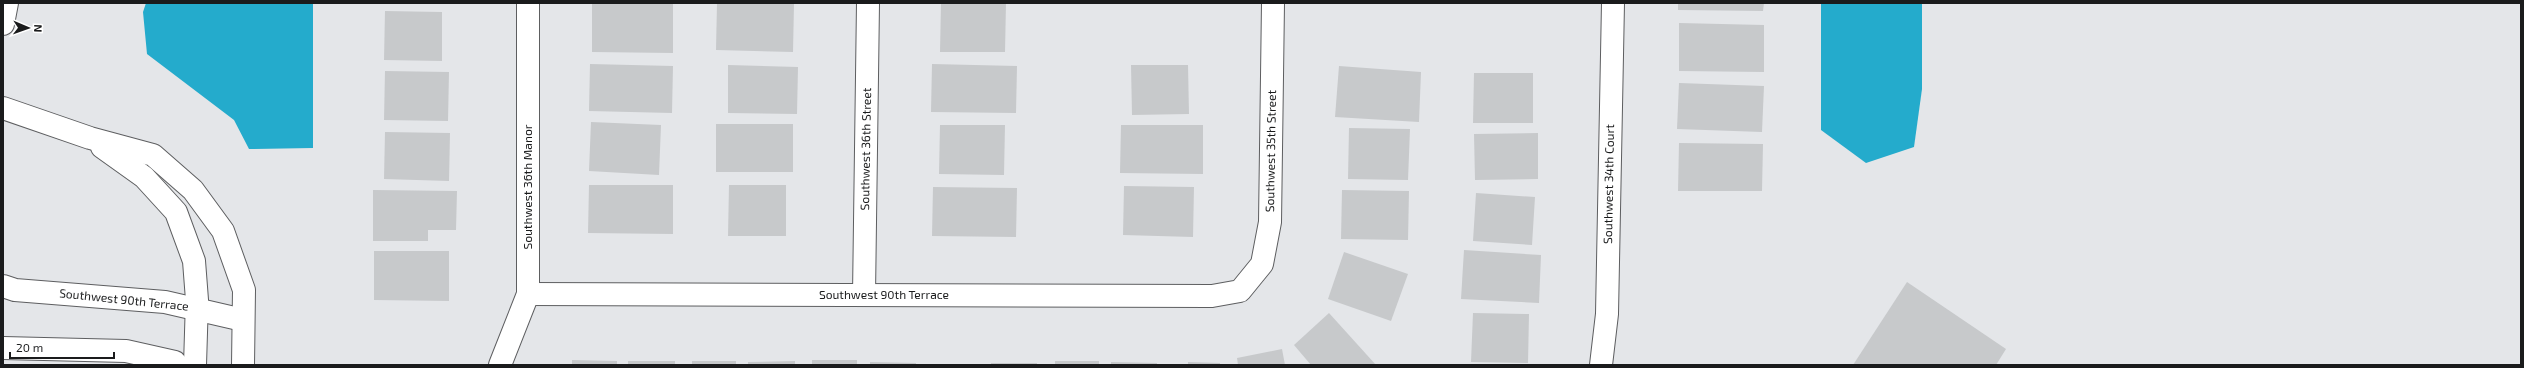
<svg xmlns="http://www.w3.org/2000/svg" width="2524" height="368" font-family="'Exo 2',sans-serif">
<rect width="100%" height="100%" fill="#e4e6e9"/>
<!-- water -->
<g fill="#24abcc">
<path d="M146,3h167v145l-64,1 -15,-29 -87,-66 -4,-42z"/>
<path d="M1821,3h101v86l-8,58 -48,16 -45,-33z"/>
</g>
<!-- building -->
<g fill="#c7c9cb">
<path d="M592,3l81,1v49l-81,-1z"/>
<path d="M717,3l77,1 -1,48 -77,-2z"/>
<path d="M941,3h65l-1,49h-65z"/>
<path d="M1678,3h86l-1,8 -85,-1z"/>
<path d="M385,11l57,1v49l-58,-1z"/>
<path d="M1679,23l85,2v47l-85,-1z"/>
<path d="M590,64l83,2 -1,47 -83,-2z"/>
<path d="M932,64l85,2 -1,47 -85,-1z"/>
<path d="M728,65l70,2 -1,47 -69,-1z"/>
<path d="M1131,65h57l1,49 -57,1z"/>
<path d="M1339,66l82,6 -2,50 -84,-5z"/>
<path d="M385,71l64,1 -1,49 -64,-1z"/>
<path d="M1474,73h59v50h-60z"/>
<path d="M1679,83l85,3 -2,46 -85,-3z"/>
<path d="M591,122l70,3 -2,50 -70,-4z"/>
<rect x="716" y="124" width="77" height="48"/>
<path d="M940,125h65l-1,50 -65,-1z"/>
<path d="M1121,125h82v49l-83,-1z"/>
<path d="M1349,128l61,1 -2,51 -60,-1z"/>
<path d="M385,132l65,1 -1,48 -65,-2z"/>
<path d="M1538,133v46l-63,1 -1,-46z"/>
<path d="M1679,143l84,1 -1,47h-84z"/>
<path d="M589,185h84v49l-85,-1z"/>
<path d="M729,185h57v51h-58z"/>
<path d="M1124,186l70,1 -1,50 -70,-2z"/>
<path d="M933,187l84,1 -1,49 -84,-1z"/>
<path d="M373,190l84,1 -1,39h-28v11h-55z"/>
<path d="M1342,190l67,1 -1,49 -67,-1z"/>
<path d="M1476,193l59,4 -3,48 -59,-4z"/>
<path d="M1464,250l77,5 -2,48 -78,-4z"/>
<path d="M374,251h75v50l-75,-1z"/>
<path d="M1344,252l64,22 -17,47 -63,-22z"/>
<path d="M1907,282l99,67 -10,16h-143z"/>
<path d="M1329,313l47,52h-65l-17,-20z"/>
<path d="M1473,313l56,1 -1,49 -57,-1z"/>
<path d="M1282,349l3,16h-47l-1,-7z"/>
<path d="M572,360l45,1v4h-45z"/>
<rect x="812" y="360" width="45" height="5"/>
<rect x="628" y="361" width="47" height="4"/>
<rect x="692" y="361" width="44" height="4"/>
<path d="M795,361v4h-47v-3z"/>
<rect x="1055" y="361" width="44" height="4"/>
<path d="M870,362l46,1v2h-46z"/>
<path d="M1111,362l46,1v2h-46z"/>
<path d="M1188,362l32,1v2h-32z"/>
<rect x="991" y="363" width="46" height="2"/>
</g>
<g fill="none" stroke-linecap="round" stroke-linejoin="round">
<!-- minor casing -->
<g stroke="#5d5e60" stroke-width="24">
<g id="minor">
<path d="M3,24l4,-21"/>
<path d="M3,108l87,30 63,17 40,35 30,41 21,59 -1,75"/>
<path d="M102,147l42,30 32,35 18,49 3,39 -2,65"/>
<path d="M3,286l12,4 150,12 78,18"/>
<path d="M528,294l684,2 28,-5 22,-27 8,-42 3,-219"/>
<path d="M864,295l4,-292"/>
<path d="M3,348l123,3 49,11 2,3"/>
<path d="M500,365l28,-71v-291"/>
<path d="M1601,365l6,-51 6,-311"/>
</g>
</g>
<!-- minor -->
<use href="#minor" stroke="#fff" stroke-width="22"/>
</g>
<g text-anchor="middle" stroke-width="3" stroke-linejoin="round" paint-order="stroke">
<!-- street labels -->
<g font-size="12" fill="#1a1b1c" stroke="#fff">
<text transform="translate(866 149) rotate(-89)" y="4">Southwest 36th Street</text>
<text transform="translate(1271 151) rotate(-89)" y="4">Southwest 35th Street</text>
<text transform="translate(1609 184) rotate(-89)" y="4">Southwest 34th Court</text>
<text transform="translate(528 187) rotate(-90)" y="4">Southwest 36th Manor</text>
<text x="884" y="299">Southwest 90th Terrace</text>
<text transform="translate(124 300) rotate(6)" y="4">Southwest 90th Terrace</text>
</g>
</g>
<!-- border -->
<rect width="2524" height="368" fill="none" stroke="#1a1b1c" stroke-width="8"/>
<!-- north arrow -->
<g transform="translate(28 28) rotate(92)" stroke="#ffffff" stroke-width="3" paint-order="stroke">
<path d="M0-3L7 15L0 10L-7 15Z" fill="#1a1b1c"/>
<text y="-6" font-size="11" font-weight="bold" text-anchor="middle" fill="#1a1b1c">N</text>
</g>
<!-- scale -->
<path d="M10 352v6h104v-6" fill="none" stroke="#1a1b1c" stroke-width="2"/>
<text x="16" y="352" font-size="12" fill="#1a1b1c" stroke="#ffffff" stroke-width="3" paint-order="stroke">20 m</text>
</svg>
